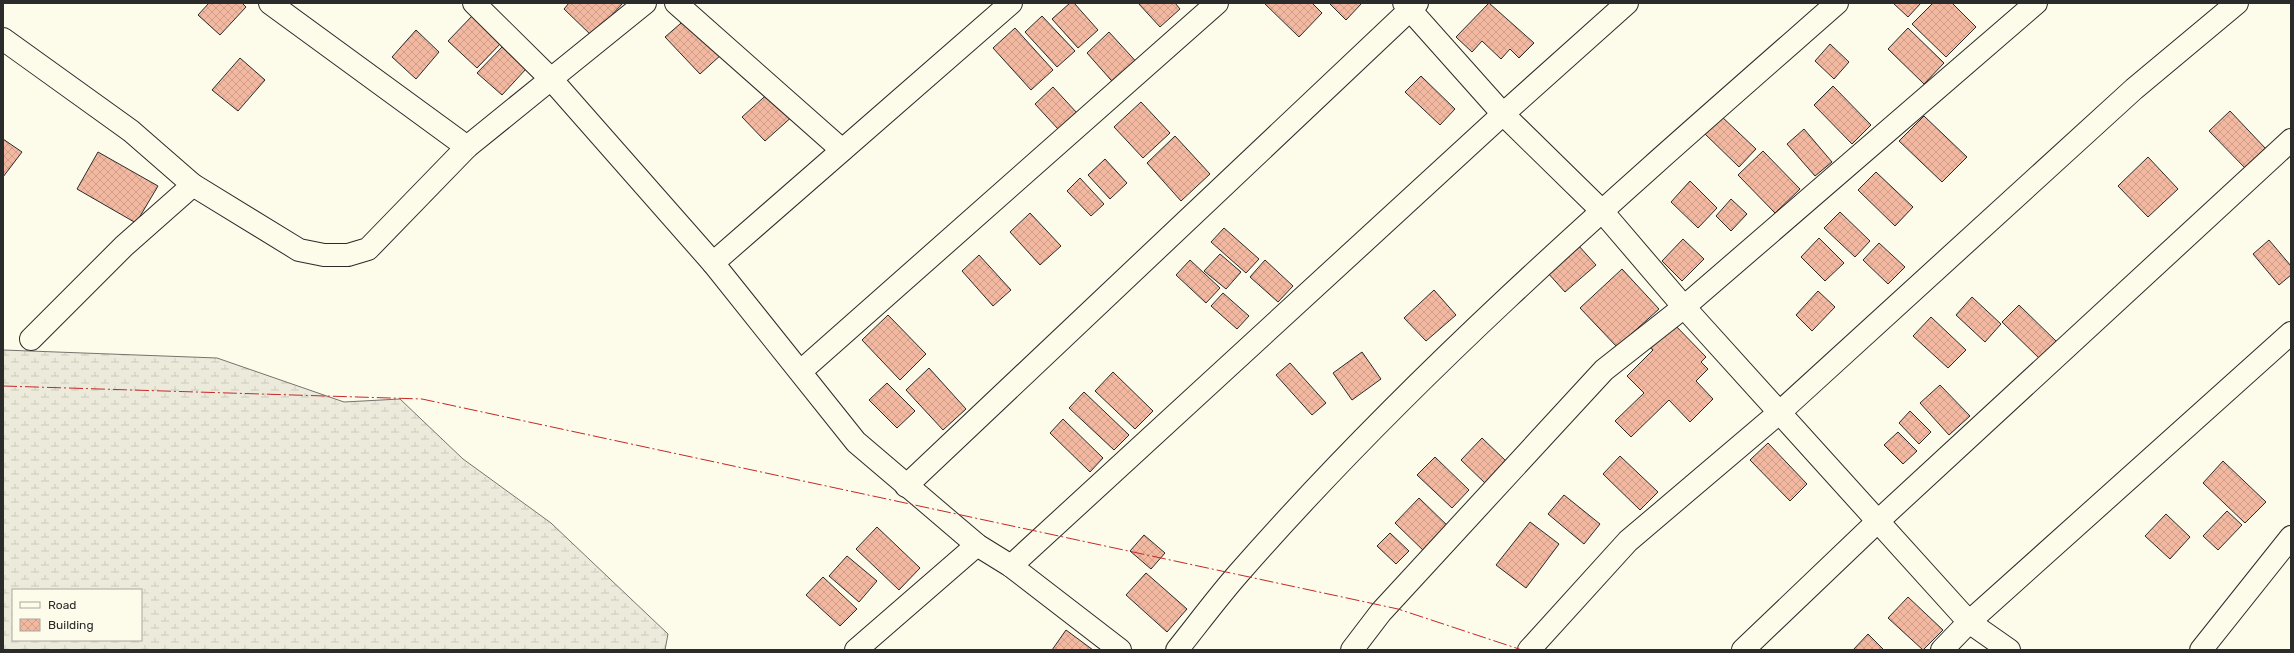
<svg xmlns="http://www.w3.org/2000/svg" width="2294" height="653" font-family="Rubik,sans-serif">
<defs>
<pattern id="wetland-marsh" width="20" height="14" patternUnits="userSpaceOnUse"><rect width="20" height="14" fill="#ecebdb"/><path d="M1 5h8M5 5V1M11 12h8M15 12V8" fill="none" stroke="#cbcabc"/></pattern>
<pattern id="building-cross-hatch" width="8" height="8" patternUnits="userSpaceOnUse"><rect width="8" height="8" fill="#f2b8a0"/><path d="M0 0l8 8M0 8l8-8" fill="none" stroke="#d09e8a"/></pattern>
</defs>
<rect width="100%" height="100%" fill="#fdfbea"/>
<!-- wetland -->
<path fill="url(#wetland-marsh)" stroke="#74746e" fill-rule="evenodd" d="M3,350l214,8 127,44 56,-3 63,60 88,64 117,111 -3,16h-662zM13,590h128v50h-128z"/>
<!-- building -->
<g fill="url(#building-cross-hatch)" stroke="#2b2b2b">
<path d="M209,3h33l4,4 -26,28 -22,-20z"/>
<path d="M569,3h54l-31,33 -28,-27z"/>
<path d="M1070,3h4l24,27 -20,18 -26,-29z"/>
<path d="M1138,3h37l5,6 -20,18z"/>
<path d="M1264,3h48l10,10 -23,24z"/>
<path d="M1329,3h33l-16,17z"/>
<path d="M1489,3l45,40 -15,15 -9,-9 -9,10 -19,-18 -10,11 -16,-15z"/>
<path d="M1893,3h28l-13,14z"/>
<path d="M1933,3h19l24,24 -30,30 -34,-33z"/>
<path d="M473,15l29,27 -25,26 -29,-27z"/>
<path d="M1042,16l33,35 -18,16 -32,-35z"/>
<path d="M688,17l34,37 -22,20 -35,-37z"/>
<path d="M1015,28l38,42 -22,20 -38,-42z"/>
<path d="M1908,28l36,35 -20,21 -36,-35z"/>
<path d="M416,30l23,22 -23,27 -24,-22z"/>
<path d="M1109,32l32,35 -23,21 -31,-35z"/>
<path d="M1830,44l19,18 -15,17 -19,-18z"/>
<path d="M502,47l24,22 -24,26 -25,-22z"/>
<path d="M240,58l25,22 -27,31 -26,-21z"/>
<path d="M1421,76l34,33 -15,16 -35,-33z"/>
<path d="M1833,86l38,39 -19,19 -38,-39z"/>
<path d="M1053,87l24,26 -19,16 -23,-25z"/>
<path d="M773,89l22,25 -30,27 -23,-24z"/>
<path d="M1141,102l29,31 -27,25 -29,-31z"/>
<path d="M2230,111l36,38 -21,19 -36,-37z"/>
<path d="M1720,115l36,34 -17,18 -36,-35z"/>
<path d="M1924,116l43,41 -25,25 -43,-41z"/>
<path d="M1804,129l28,33 -17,14 -28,-32z"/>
<path d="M1175,136l35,38 -29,27 -34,-38z"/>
<path d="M3,139l19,13 -19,25z"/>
<path d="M1763,151l37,38 -25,24 -37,-38z"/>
<path d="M98,152l60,34 -22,37 -59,-34z"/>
<path d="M2148,157l30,32 -30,28 -30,-31z"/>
<path d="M1105,159l22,24 -17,16 -22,-24z"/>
<path d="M1876,172l37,35 -18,19 -37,-36z"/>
<path d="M1080,178l24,26 -13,12 -24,-25z"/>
<path d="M1690,181l27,27 -19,20 -27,-26z"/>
<path d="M1731,199l16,15 -16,17 -15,-15z"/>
<path d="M1840,212l30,29 -15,16 -31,-29z"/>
<path d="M1030,213l31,33 -21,19 -30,-33z"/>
<path d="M1224,228l35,31 -13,14 -35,-31z"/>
<path d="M1819,238l25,25 -19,18 -24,-24z"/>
<path d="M1683,239l21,20 -22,22 -20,-20z"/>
<path d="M2269,240l22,26v9l-12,10 -26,-31z"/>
<path d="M1879,243l26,24 -17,17 -25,-24z"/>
<path d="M1578,245l18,20 -31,27 -18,-20z"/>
<path d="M1220,254l21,18 -15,17 -22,-18z"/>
<path d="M979,255l32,35 -18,16 -31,-35z"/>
<path d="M1190,260l30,28 -14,15 -30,-28z"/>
<path d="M1265,260l28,26 -15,16 -28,-25z"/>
<path d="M1622,269l37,40 -42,38 -37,-39z"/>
<path d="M1434,290l22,25 -30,26 -22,-23z"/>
<path d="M1818,291l17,16 -23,24 -16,-16z"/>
<path d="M1223,293l26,23 -12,13 -26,-23z"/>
<path d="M1972,297l29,27 -16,18 -29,-27z"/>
<path d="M2019,305l39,38 -17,17 -39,-38z"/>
<path d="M888,315l38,39 -26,26 -38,-40z"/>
<path d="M1931,317l35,33 -18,18 -35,-32z"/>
<path d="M1672,322l34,35 -5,5 7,7 -12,12 17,18 -23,23 -21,-22 -38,37 -16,-16 29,-28 -17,-17 26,-26 -6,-5z"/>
<path d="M1362,352l19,27 -29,21 -19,-27z"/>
<path d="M1290,363l36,40 -14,12 -36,-40z"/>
<path d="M929,368l37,41 -23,21 -37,-40z"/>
<path d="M1113,372l40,39 -18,18 -40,-38z"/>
<path d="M887,383l28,28 -18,17 -28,-28z"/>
<path d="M1940,385l30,31 -21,19 -29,-32z"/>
<path d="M1084,392l45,43 -15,15 -45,-42z"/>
<path d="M1910,411l21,21 -12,12 -20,-21z"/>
<path d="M1063,419l40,39 -13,14 -40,-39z"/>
<path d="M1898,432l19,19 -14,13 -19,-19z"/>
<path d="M1482,438l25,24 -21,22 -25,-24z"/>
<path d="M1768,443l39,41 -17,17 -40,-41z"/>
<path d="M1620,456l38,36 -18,18 -37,-36z"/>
<path d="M1435,457l34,33 -17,18 -35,-33z"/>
<path d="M2223,461l43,41 -21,21 -42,-40z"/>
<path d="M1564,495l36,29 -16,20 -36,-30z"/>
<path d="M1419,498l32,31 -24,25 -32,-31z"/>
<path d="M2227,511l15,14 -24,25 -15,-14z"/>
<path d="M2166,514l24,23 -20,22 -25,-23z"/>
<path d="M1530,522l29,22 -33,44 -30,-23z"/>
<path d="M877,527l43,41 -21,22 -43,-41z"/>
<path d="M1390,533l19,18 -13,13 -19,-18z"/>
<path d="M1144,535l21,18 -14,16 -21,-18z"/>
<path d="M847,556l30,25 -18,21 -30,-26z"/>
<path d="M1146,573l41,36 -20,23 -41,-37z"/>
<path d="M823,577l34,32 -17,17 -34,-31z"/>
<path d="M1908,597l35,33 -20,20 -35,-32z"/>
<path d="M1066,630l27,20h-41z"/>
<path d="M1868,634l16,16h-31z"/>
</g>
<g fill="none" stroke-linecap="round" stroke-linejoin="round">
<!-- street casing -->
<g stroke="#2b2b2b" stroke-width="24">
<g id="street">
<path d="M270,3l197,144"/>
<path d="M474,3l77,76 94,-76"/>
<path d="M676,3l166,147"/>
<path d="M1404,3l99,111 98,96 83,97 285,315 40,28"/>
<path d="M3,39l128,92 62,54 106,65 25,5h24l20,-6 99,-102 84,-68 162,184 143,179 121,103 34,21 109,84"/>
<path d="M713,263l298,-260"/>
<path d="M31,339l93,-93 69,-61"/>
<path d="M801,371l416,-368"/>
<path d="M906,486l511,-483"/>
<path d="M1011,566l492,-452 124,-111"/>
<path d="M856,650l121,-105"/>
<path d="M1177,650c20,-25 40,-52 61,-76 182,-208 392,-389 599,-571"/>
<path d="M1352,650l29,-38 223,-242 80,-63 352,-304"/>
<path d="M1529,650l99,-109 152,-129 354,-323 103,-86"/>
<path d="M1743,650l134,-128 414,-382"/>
<path d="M1942,650l27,-28 322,-289"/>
<path d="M2201,650l90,-113"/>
</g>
</g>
<!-- street -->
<use href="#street" stroke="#fdfbea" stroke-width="22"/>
<!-- power -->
<path stroke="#c62828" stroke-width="1" stroke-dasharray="14 3 2 3" stroke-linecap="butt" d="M3,386l419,13 976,210 124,41"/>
</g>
<!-- border -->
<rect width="2294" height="653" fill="none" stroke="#2b2b2b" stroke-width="8"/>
<!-- legend -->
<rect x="12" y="589" width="130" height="52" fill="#fdfbea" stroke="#a9a89e"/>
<rect x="20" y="602" width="20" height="6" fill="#fdfbea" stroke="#a9a89e"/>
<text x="48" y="609" font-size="12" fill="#2b2b2b">Road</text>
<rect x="20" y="619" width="20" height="12" fill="url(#building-cross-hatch)" stroke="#a9a89e"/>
<text x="48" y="629" font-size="12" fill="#2b2b2b">Building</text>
</svg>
